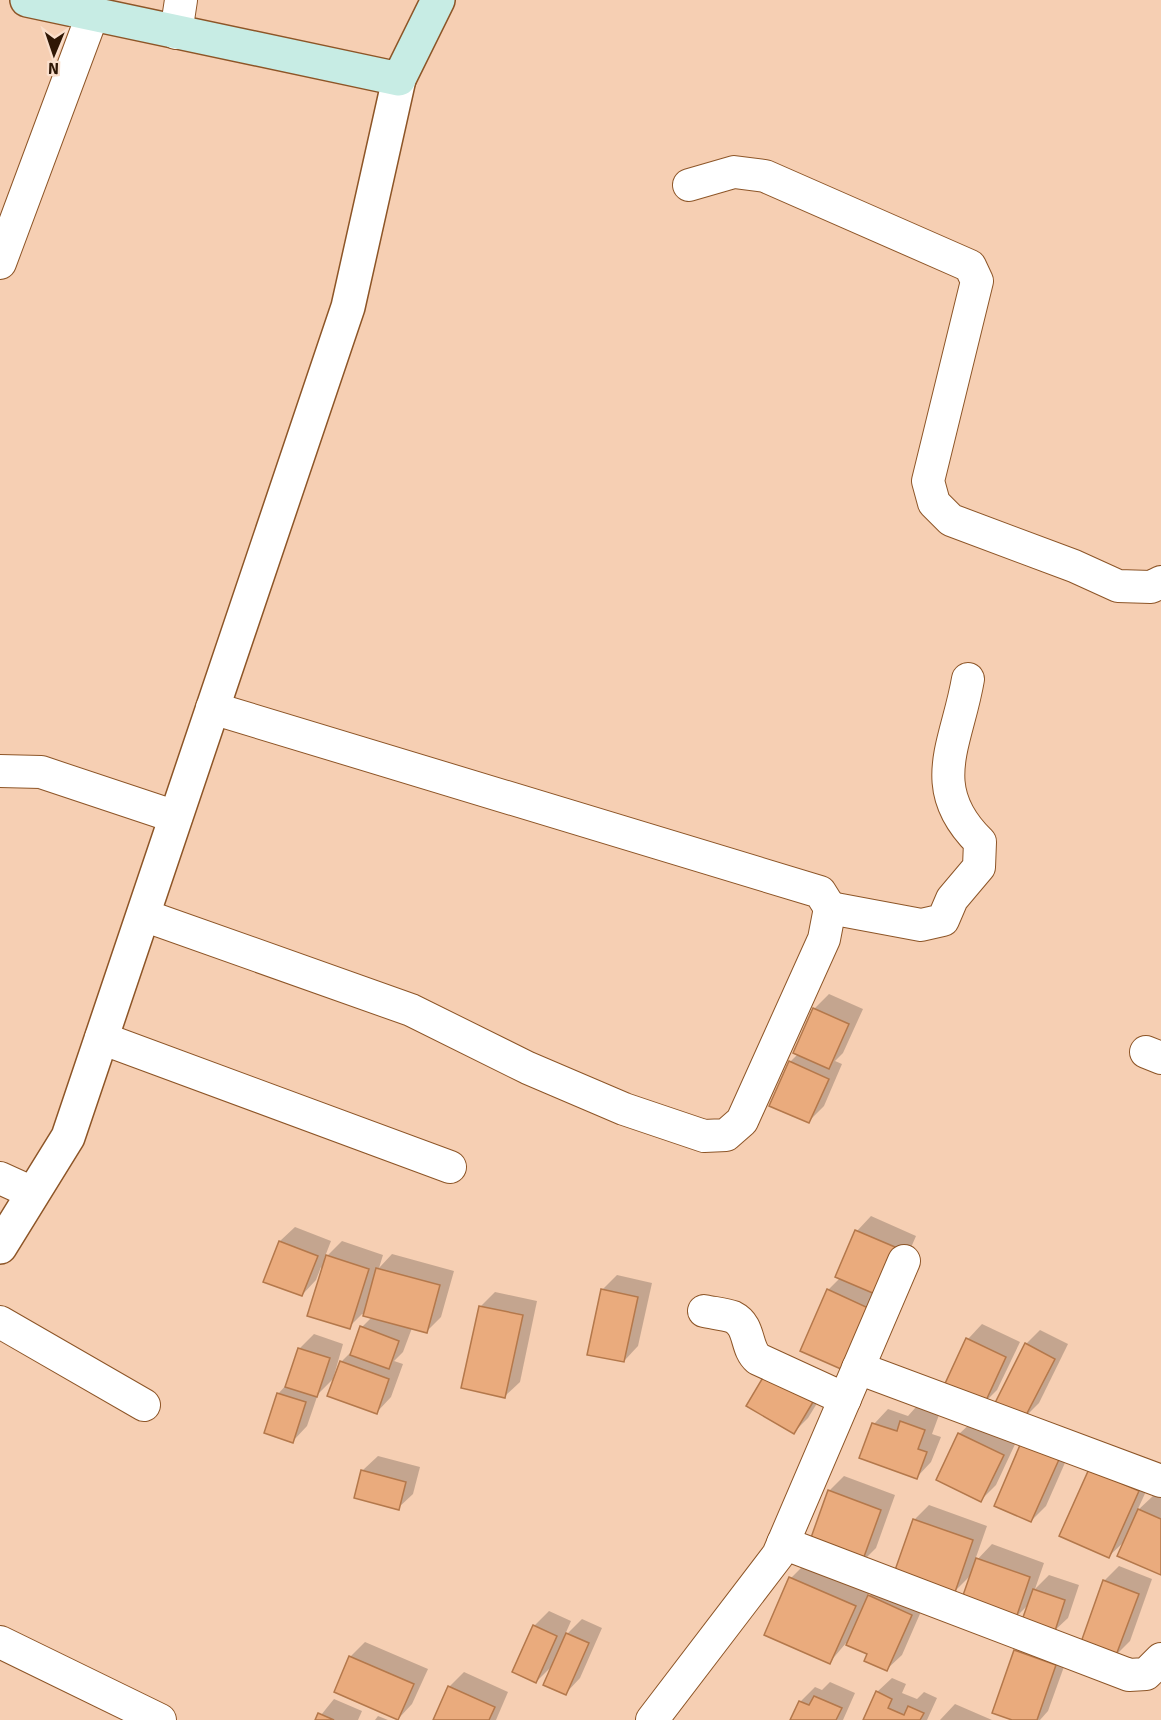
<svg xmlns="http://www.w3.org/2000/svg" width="1161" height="1720" font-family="Signika,sans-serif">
<rect width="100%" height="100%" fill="#f6cfb3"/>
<!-- shadow -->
<g fill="#0003">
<path d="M829,994l34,15 -20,44 -8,8 7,3 -18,42 -15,15 -19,-59 8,-8 -3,-2 19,-43z"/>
<path d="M871,1216l45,20 -52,121 -36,-67 12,-12 17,-47z"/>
<path d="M295,1227l36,14 -7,18 18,-18 41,14 -4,13 13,-14 62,17 -13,46 -15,15 -14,-4 -9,24 -9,9 9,3 -12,33 -14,15 -36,-50 12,-12 9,-23 10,-10 -10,-3 -13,13 -28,-60 -5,13 -14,15 -22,-54z"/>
<path d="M617,1275l35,8 -14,63 -14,15 -22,-71z"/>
<path d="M495,1292l42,9 -17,81 -15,14 -25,-89z"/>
<path d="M982,1324l38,18 -23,48 -15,15 -14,-66z"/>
<path d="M1040,1330l28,14 -29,59 -15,15 2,-74z"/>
<path d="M314,1334l29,10 -10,35 -15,15 -11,32 -14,15 -15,-47 9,-10 12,-35z"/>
<path d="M827,1387l-19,31 -14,14 -46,-26z"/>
<path d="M916,1407l23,8 -7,19 9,3 -10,25 -14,15 -43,-53 14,-15 20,7z"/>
<path d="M974,1420l43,20 -21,45 -15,15 -22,-66z"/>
<path d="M1075,1440l-29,66 -15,15 -35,-16z"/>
<path d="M378,1456l42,11 -7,27 -15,14 -42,-11 7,-27z"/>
<path d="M1090,1470l63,6 -16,35 17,-16 7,3v76l-35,-34 -17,16z"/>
<path d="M844,1476l51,19 -19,53 -15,15 -32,-72z"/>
<path d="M929,1505l58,21 -13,37 18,-19 52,19 -9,26 14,-14 30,10 -11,33 -15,14 -24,-28 -15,15 -42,-45 -19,19 -39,-73z"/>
<path d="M805,1564l64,28 -3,7 18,-17 42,18 -24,55 -15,14 -18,-16 -23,-10 -16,19 -39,-84z"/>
<path d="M1119,1566l33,13 -22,62 -15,15 -11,-75z"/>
<path d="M549,1611l22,10 -7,16 18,-18 20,9 -22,50 -14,15 -12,-29 -18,18 -2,-56z"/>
<path d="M1030,1636l40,14 -22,61 -8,9h-24l-1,-69z"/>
<path d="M365,1642l63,27 -16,35 -14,15 -62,-28 15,-35z"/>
<path d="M464,1672l44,20 -12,28h-61l14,-33z"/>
<path d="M892,1678l14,6 -4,9 15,6 7,-7 13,6 -10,22h-62l12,-28z"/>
<path d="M830,1682l25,11 -12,27h-52l9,-18 15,-15 7,3z"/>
<path d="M334,1699l28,12 -4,9h-41z"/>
<path d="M955,1704l37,16h-52z"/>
<path d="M378,1716l10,4h-13z"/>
</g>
<!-- building -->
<g fill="#eaab7d" stroke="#b4784b" stroke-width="1.5">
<path d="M813,1008l36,16 -20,45 -36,-16z"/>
<path d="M789,1061l40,18 -20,44 -40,-17z"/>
<path d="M855,1230l47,20 -20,47 -47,-20z"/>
<path d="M279,1241l39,15 -16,40 -39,-14z"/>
<path d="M326,1255l43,14 -19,60 -43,-13z"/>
<path d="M376,1268l64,17 -13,48 -64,-17z"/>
<path d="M601,1289l37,8 -14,65 -37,-7z"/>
<path d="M827,1289l50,23 -27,61 -50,-22z"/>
<path d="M479,1306l44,9 -18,83 -44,-10z"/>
<path d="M360,1326l39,15 -10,28 -39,-14z"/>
<path d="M966,1338l40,19 -23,50 -40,-19z"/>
<path d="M1025,1343l30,16 -31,60 -30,-14z"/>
<path d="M298,1348l32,10 -13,39 -32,-10z"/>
<path d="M340,1361l49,18 -12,35 -50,-18z"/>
<path d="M765,1374l48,28 -19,32 -48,-28z"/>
<path d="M277,1393l29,9 -13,41 -29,-10z"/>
<path d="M900,1421l25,9 -7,19 9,3 -10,27 -58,-21 13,-35 25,8z"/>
<path d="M958,1433l46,22 -23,47 -45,-22z"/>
<path d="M1023,1438l38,17 -30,67 -37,-16z"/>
<path d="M1089,1469l50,22 -30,67 -50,-22z"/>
<path d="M361,1470l45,12 -7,28 -45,-12z"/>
<path d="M828,1490l53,20 -20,55 -53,-19z"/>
<path d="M1138,1509l23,10v56l-44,-19z"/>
<path d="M913,1519l60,21 -19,55 -60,-22z"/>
<path d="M976,1558l54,19 -15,44 -54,-20z"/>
<path d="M789,1577l67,29 -26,58 -66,-29z"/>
<path d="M1103,1580l36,14 -24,64 -35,-13z"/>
<path d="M1033,1589l32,11 -11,34 -33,-11z"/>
<path d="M868,1595l44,20 -25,56 -23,-10 3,-7 -21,-9z"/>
<path d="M533,1625l24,11 -21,47 -24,-11z"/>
<path d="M566,1633l23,10 -23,52 -23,-10z"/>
<path d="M1014,1650l42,15 -19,55h-25l-20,-7z"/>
<path d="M349,1656l65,28 -16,36 -64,-28z"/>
<path d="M448,1686l47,21 -6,13h-56z"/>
<path d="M876,1691l16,8 -4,9 16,7 4,-9 16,7 -4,7h-57z"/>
<path d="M814,1696l28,12 -6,12h-46l9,-19 10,4z"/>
<path d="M318,1713l16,7h-19z"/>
</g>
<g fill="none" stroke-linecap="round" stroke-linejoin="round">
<!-- minor casing -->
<g stroke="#8d5527" stroke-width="34">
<g id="minor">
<path d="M176,33l5,-33"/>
<path d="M689,185l45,-13 31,4 205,90 7,15 -49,200 6,22 17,17 123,46 44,20 33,1 10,-5"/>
<path d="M0,263l92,-247"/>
<path d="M0,771l41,1 135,45"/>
<path d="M830,908l91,17 22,-5 9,-21 27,-32 1,-25c-56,-55 -23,-98 -12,-163"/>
<path d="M143,915l268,95 117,58 96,41 80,27 22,-1 16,-14 82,-182 6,-31 -10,-16 -608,-184"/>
<path d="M101,1038l349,129"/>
<path d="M1146,1052l15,6"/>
<path d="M0,1178l33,15"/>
<path d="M704,1311c9,2 21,3 29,6 18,9 12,31 25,42l87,40"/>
<path d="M0,1322l144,83"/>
<path d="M858,1368l303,113"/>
<path d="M783,1543l346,132 17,-1 15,-15"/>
<path d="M0,1642l160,78"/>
<path d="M652,1720l126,-165 126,-294"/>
</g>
</g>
<!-- tertiary casing -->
<g stroke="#8d5527" stroke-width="36">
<path id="tertiary" d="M0,1247l68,-110 280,-830 51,-228"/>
</g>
<!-- secondary casing -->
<g stroke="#8d5527" stroke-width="36">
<path id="secondary" d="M27,0l372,79 39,-79"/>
</g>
<!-- minor -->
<use href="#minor" stroke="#fff" stroke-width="32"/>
<!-- tertiary -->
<use href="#tertiary" stroke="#fff" stroke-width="33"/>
<!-- secondary -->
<use href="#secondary" stroke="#c7ece4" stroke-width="33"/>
</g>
<!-- north arrow -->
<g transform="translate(54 54) rotate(182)" stroke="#fadfcc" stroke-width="4.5" paint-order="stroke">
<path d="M0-4.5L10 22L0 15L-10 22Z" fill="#2f1705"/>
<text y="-9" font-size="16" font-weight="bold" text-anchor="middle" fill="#2f1705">N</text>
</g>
</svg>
